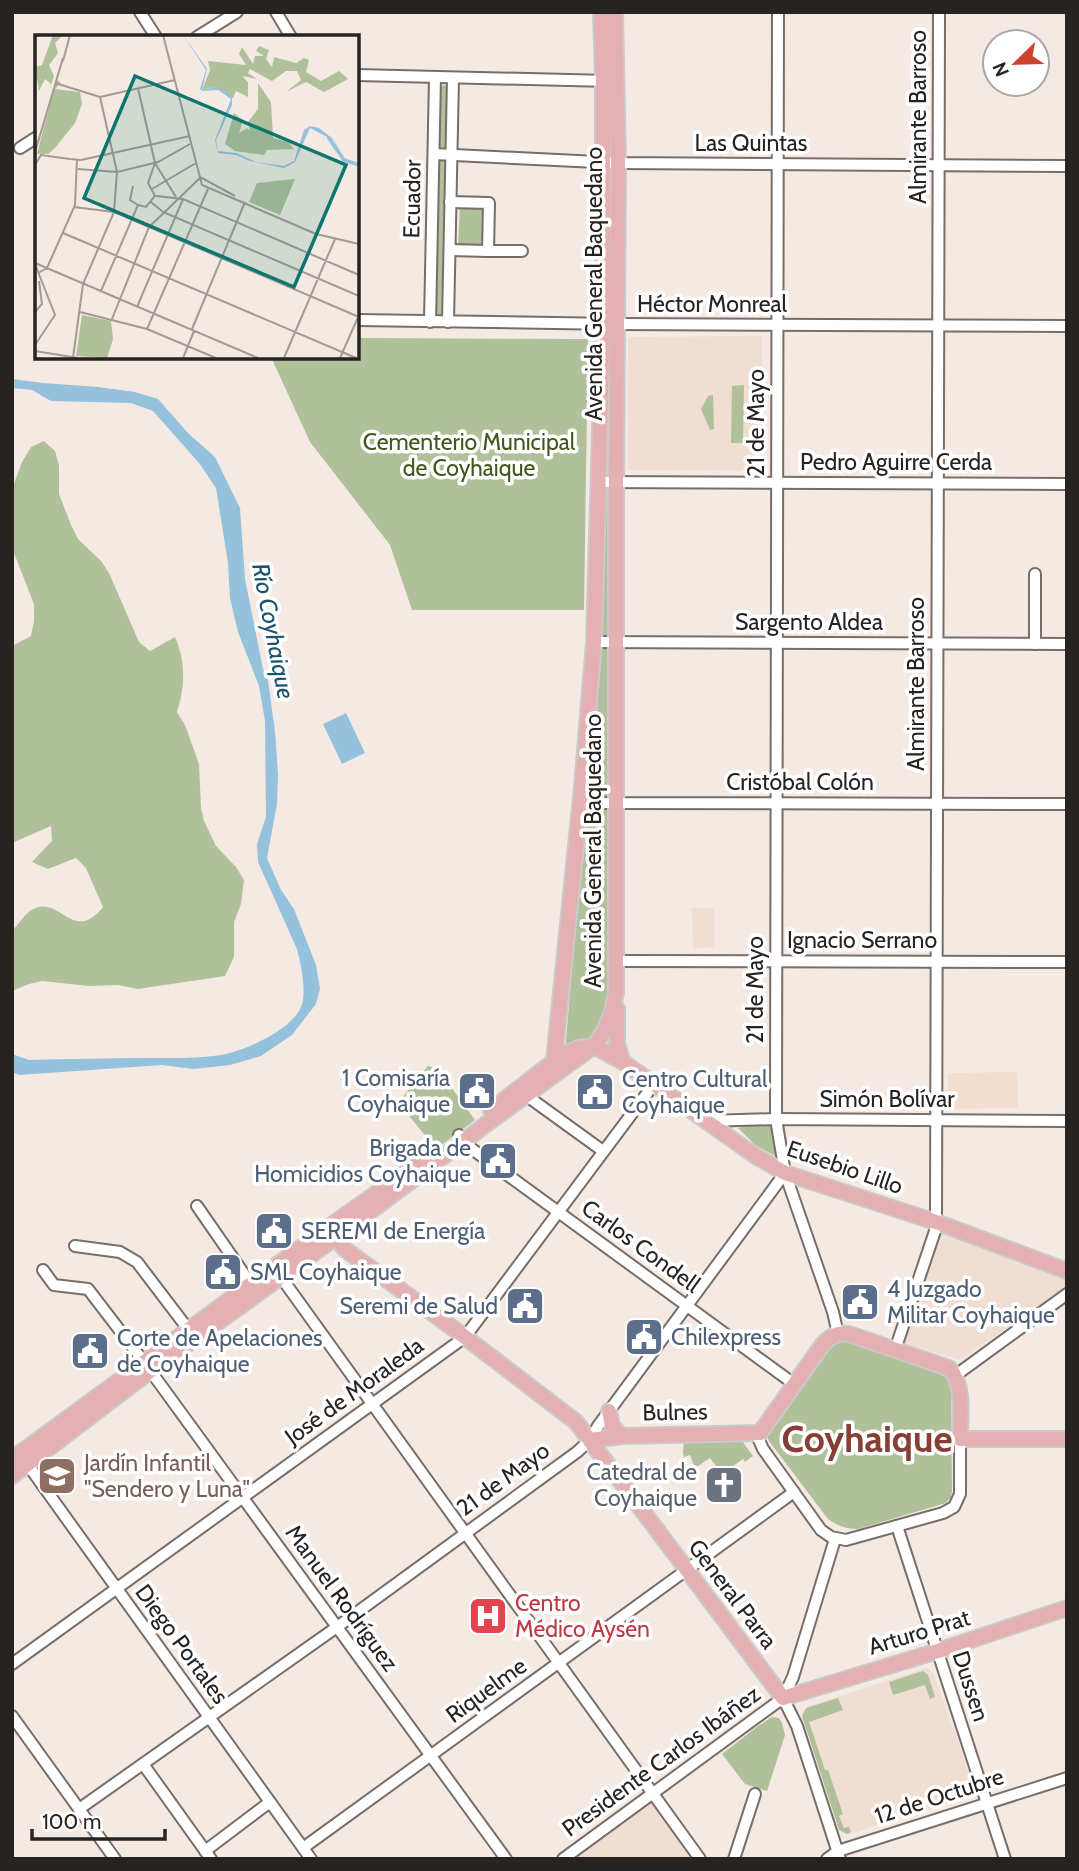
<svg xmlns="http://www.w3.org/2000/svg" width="1079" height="1871" font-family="Cabin,sans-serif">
<rect width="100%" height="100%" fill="#f5eae3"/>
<!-- industrial -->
<path fill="#f2decf" d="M1017,1072l1,36 -70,1v-36z"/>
<!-- built -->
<g fill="#f0ded3">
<path d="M762,336v135l-134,-1v-133z"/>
<path d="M692,908h22l1,39 -22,1z"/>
<path d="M941,1229l126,48v10l-107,73 -57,-17z"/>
<path d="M61,1462l10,13 -19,14 -9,-13z"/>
<path d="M927,1668l6,4 44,123 -130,40 -6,-4 -37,-120 4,-5z"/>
<path d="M650,1801l43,58h-124z"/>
</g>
<!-- green -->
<g fill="#afc09a">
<path d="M443,85l5,1 -1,61 -4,2 -5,-5 2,-56z"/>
<path d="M440,160l6,1 2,3 -5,150 -1,2 -7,1 3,-154z"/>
<path d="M460,204h24l1,41 -27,1z"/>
<path d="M357,338l231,1 -4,271h-172l-22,-65 -80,-103 -39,-85h86z"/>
<path d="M608,341h2l3,159 -4,158 2,128v206l-11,36 -8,12 -27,12 20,-235 4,-31 12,-127 2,-158z"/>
<path d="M744,385l-1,58h-12l1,-57z"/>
<path d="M713,395l1,34 -4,1 -9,-21 7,-13z"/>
<path d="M44,441l11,10 4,15v28l12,31 7,14 23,22 8,12 30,69 11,9 25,-14c11,25 10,50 2,75l8,13 14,39 2,44 3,13 12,25 20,21 8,13 -3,24 -7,18v35l-9,19 -87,13 -20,-4 -29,1 -47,-5 -13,3 -17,7v-60c6,-6 12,-16 18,-20 29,-20 42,35 73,-4l-17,-39 -10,-10 -28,11 -16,-7 20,-21 -1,-15 -39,17v-197l19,-10 3,-15v-17l-22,-56v-59l10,-27 9,-15z"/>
<path d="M428,1066l10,3 37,51 -39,29 -30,-37 -3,-6 -1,-8z"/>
<path d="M748,1126h23l4,30 -20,-11 -17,-17z"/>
<path d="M841,1341h7l94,34 7,4 2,5 1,107 -1,6 -5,6 -88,26c-12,0 -20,-3 -30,-10l-59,-78 -2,-5 2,-5 62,-86z"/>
<path d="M742,1441l11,15 -8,6 -2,-3 -21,15 -12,-16 -15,10 -5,-13 -6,2 -1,-5 1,-10z"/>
<path d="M923,1671l5,4 7,22 -5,2 -5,-14 -32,10 -4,-13z"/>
<path d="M838,1698l5,12 -34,12 16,48h3l15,44 -4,2 5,12 5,-1 2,5 -4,2 -8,-4 -37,-114 4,-8z"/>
<path d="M772,1717l7,1 3,5 3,12 -18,56 -22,-7 -23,-30 36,-28z"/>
</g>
<!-- water -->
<g fill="#94c1dc">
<path d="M12,379l31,4 55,4 37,5 23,7 30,34 27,24 25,51 5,71 18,90 5,11 7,52 3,42 -1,30 -10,54 14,32 13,19 22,56 4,24 -4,15 -24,31 -31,21 -31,9 -36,4 -32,-4 -143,10 -7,-3v-18l17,6c39,-1 78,-2 118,-2 24,0 50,1 74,-3 23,-4 71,-25 80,-48 6,-14 0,-43 -4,-58l-39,-87 -1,-18 9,-27 -1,-96 -6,-35 -21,-54 -8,-34 -2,-35 -12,-75 -17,-25 -46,-52 -22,-8 -80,-2 -19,-11 -20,-2z"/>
<path d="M346,713l19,40 -23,11 -19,-40z"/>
</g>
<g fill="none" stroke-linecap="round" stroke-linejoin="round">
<!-- minor casing -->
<g stroke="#776e68" stroke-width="14">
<g id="minor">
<path d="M140,12l16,25"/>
<path d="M276,12l15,25"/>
<path d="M778,12l-2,1107 9,54 48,139 5,22"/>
<path d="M197,37l40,-25"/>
<path d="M357,75l253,6"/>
<path d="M20,148l17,-11"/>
<path d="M434,154l184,9 449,3"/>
<path d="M450,250l38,1 1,-48 -39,-1"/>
<path d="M488,251h34"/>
<path d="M357,320l260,4 450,2"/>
<path d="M430,322l5,-245"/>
<path d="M448,322l5,-244"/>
<path d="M599,482l468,2"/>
<path d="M594,642l473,2"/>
<path d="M1035,644v-70"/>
<path d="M582,787l10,12 13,4 462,1"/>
<path d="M616,961l451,1"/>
<path d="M527,1096l76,55"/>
<path d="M707,1121l69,-2 291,2"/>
<path d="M459,1135l13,14 322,235"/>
<path d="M197,1206l54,78"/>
<path d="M75,1246l45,6 17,10 51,67"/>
<path d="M43,1270l11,15 34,4 56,73 362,497"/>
<path d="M278,1273l422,586"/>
<path d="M895,1350l40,-119 1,-9 3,-1210"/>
<path d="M956,1375l111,-81"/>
<path d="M760,1433l-1,7 4,9 58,81 10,7 15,3 97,-27 11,-6 6,-13v-55"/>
<path d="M23,1458l288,401"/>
<path d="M897,1526l108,333"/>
<path d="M12,1664l453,-327 189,-253"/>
<path d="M783,1698l14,28 43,133"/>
<path d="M12,1716l103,143"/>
<path d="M143,1764l68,95"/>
<path d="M79,1809l258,-182 240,-175 13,-12 8,-14 187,-253"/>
<path d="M303,1848l491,-356"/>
<path d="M205,1851l65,-49"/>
<path d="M563,1859l220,-161 10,-21 42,-138"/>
<path d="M734,1859l21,-65"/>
<path d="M827,1859l11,-8 229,-73"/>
</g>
</g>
<!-- major casing -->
<g stroke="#cbcaca" stroke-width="18">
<g id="major">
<path d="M617,1009v35l6,18"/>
<path d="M554,1061l28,-274 12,-145 9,-319v-242l-2,-69"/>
<path d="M491,1110l71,-55 17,-7 15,-2 29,16 131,93 31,18 151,49 131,49"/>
<path d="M335,1238l11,12 119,87 111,85 207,276 155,-47 129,-43"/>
<path d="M609,1411l3,15 10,10"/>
<path d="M590,1440l32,-4 138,-3 63,-89c8,-8 15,-12 26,-10l100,34c16,16 11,50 11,71h107"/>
<path d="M12,1459l324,-237 97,-69"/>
<path d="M12,1476l138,-105 185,-133 150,-113 109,-79 11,-16 7,-18 4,-19v-511l2,-319 -3,-151"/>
</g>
</g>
<!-- minor -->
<use href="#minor" stroke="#fff" stroke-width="10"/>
<!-- major -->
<use href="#major" stroke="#e4b0b2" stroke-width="14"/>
</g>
<!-- icons -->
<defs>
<g id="civic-square" transform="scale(2.0125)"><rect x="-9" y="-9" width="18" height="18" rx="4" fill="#5c6f8a" stroke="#fff"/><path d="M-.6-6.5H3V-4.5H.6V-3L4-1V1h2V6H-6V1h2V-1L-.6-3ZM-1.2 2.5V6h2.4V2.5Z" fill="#fff"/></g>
<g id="school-square" transform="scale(2.0125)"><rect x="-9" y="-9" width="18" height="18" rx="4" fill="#8d6e63" stroke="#fff"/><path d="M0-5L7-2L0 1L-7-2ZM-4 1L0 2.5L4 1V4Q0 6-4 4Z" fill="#fff"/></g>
<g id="church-square" transform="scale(2.0125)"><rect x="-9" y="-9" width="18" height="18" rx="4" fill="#6b7280" stroke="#fff"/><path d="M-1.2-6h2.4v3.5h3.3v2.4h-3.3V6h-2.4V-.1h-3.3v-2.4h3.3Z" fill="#fff"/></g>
<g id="hospital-square" transform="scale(2.0125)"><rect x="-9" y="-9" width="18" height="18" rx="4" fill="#e0444e" stroke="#fff"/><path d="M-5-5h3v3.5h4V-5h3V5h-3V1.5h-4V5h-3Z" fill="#fff"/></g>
</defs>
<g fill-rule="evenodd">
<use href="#civic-square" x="477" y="1091"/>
<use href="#civic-square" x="595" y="1092"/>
<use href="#civic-square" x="498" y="1161"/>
<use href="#civic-square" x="274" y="1231"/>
<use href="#civic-square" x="223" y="1272"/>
<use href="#civic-square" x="860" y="1302"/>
<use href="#civic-square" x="525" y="1306"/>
<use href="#civic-square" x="644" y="1337"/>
<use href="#civic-square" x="90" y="1351"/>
<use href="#school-square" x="57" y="1476"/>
<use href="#church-square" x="724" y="1485"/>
<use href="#hospital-square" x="488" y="1616"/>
</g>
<g text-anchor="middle" stroke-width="7" stroke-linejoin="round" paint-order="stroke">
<!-- street labels -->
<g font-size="23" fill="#272321" stroke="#fff">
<text transform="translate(918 117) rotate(-90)" y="8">Almirante Barroso</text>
<text x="751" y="151">Las Quintas</text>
<text transform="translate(412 199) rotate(-89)" y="8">Ecuador</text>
<text transform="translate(594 284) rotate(-90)" y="8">Avenida General Baquedano</text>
<text x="712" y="312">Héctor Monreal</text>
<text transform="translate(756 423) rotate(-90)" y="8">21 de Mayo</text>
<text x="896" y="470">Pedro Aguirre Cerda</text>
<text x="809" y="630">Sargento Aldea</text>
<text transform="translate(916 684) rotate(-90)" y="8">Almirante Barroso</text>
<text x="800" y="790">Cristóbal Colón</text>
<text transform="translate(593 851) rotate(-90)" y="8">Avenida General Baquedano</text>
<text x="862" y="948">Ignacio Serrano</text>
<text transform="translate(755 990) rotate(-90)" y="8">21 de Mayo</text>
<text x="887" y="1107">Simón Bolívar</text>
<text transform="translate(845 1167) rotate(19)" y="8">Eusebio Lillo</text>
<text transform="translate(641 1246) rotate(36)" y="8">Carlos Condell</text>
<text transform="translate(354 1391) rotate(-36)" y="8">José de Moraleda</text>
<text transform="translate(675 1412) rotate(-1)" y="8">Bulnes</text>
<text transform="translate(503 1479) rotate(-36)" y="8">21 de Mayo</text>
<text transform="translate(733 1594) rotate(53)" y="8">General Parra</text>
<text transform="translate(342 1598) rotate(54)" y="8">Manuel Rodríguez</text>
<text transform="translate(919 1632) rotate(-17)" y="8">Arturo Prat</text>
<text transform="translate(182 1644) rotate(54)" y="8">Diego Portales</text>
<text transform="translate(971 1686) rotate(72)" y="8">Dussen</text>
<text transform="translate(486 1690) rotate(-36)" y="8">Riquelme</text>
<text transform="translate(661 1761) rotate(-36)" y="8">Presidente Carlos Ibáñez</text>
<text transform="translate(939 1796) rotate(-18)" y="8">12 de Octubre</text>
</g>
<!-- park labels -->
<g font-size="23" fill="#40581b" stroke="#fff">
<text x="469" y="450">Cementerio Municipal<tspan x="469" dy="26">de Coyhaique</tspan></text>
</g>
<!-- service labels -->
<g font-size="23" fill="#4e5e75" stroke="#fff" text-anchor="start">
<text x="450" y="1086" text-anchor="end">1 Comisaría<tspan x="450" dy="26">Coyhaique</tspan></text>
<text x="622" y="1087">Centro Cultural<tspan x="622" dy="26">Coyhaique</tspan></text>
<text x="471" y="1156" text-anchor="end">Brigada de<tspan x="471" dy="26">Homicidios Coyhaique</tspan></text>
<text x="301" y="1239">SEREMI de Energía</text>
<text x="250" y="1280">SML Coyhaique</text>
<text x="887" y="1297">4 Juzgado<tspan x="887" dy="26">Militar Coyhaique</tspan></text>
<text x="498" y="1314" text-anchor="end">Seremi de Salud</text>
<text x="671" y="1345">Chilexpress</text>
<text x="117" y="1346">Corte de Apelaciones<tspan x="117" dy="26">de Coyhaique</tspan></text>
</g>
<!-- education labels -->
<g font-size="23" fill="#785e54" stroke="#fff" text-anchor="start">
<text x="84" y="1471">Jardín Infantil<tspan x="84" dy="26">"Sendero y Luna"</tspan></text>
</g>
<!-- worship labels -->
<g font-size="23" fill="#5b616d" stroke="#fff" text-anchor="end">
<text x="697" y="1480">Catedral de<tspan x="697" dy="26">Coyhaique</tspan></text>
</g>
<!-- health labels -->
<g font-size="23" fill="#be3a42" stroke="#fff" text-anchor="start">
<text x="515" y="1611">Centro<tspan x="515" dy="26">Médico Aysén</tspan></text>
</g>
<!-- water labels -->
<g font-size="24" font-style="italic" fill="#1a516d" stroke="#fff">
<text transform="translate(273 631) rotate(79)" y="8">Río Coyhaique</text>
</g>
<!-- town labels -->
<g font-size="37" font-weight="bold" fill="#863f35" stroke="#fff">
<text x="867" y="1452">Coyhaique</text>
</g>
</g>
<!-- overview -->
<g transform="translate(35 35)">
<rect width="324" height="324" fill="#f5eae3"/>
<path d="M18,0h10l-8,8 3,10 -9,12 5,11 -6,18 3,-10 -6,-5 -6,12 -4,-24 7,-2zM224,11l10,4 -3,9 6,8 2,-10 22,6 8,-5 5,2 -3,12 15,9 18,-10 9,8 -24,13 -18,-10 -20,10 15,-12 -4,-9h-11l-14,10 -22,-12 -2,4 9,6 -15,-3 6,6v15l-12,-6 -3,7 -18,-11 -13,3 8,-20 -2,-9 38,4 -7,-11 3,-7 11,17 2,-8h9l-8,-5zM23,45l5,6 -4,-1 -4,4 25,3 2,12 -7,19 -20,25 -7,6h-11l18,-70zM223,48l13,19 2,36 15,4 6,7 -27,1 -3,5 -29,-4 -10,-7 9,-31 9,7 -4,13 8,-5 3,3 -2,-9 10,-13zM260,144l-15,36 -31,-13 8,-19zM47,280l29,6 2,18 -6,19 -31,-2z" fill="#afc09a"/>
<path d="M148,0l24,34 -5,21 13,-3 17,9v9l-16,35 2,11 18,2 20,9 28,4 10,-5 10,-31 6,-4 9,2 14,11 11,19 15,8 -16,-7 -10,-19 -23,-12 -15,34 -11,6 -34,-7 -14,-6 -18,-2 -3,-13 16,-41 -13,-9 -16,1 -2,-2 6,-19z" fill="#94c1dc"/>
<path fill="none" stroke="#94c1dc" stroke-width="3.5" d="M293,102l16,23 15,5"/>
<path fill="none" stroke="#a39a95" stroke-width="2" d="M128,0l39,150 114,49 43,10M28,26l7,-26M20,48l45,14 75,-17M103,53l17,75 21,34M65,62l17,75M0,117l28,-94M35,124l11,1 109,-24M0,130l6,-10 29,4M43,134l39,3M165,142l35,19M98,151l-3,14 8,5M117,154l44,-26M121,161l27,3 176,76M116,167l12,10 196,84M39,172l40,5 245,105M28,198l293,125M0,228l223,95M0,229l20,51 -20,30M3,238l9,-5 28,-63 2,-46M66,256l37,-86 8,2 9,-11 -7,-13 7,-20M102,272l46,-108M0,277l7,-8 -3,-23M45,277l67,17 69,29M77,284l37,-92 51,-49M112,294l61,-140M157,294l53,-127M0,316l43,7M38,323l10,-74 31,-72 3,-40 41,-10 32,-18M148,323l11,-27M249,323l51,-119M305,323l19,-43"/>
<path fill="#0f766e" fill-opacity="0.15" stroke="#0f766e" stroke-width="3.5" d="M100,41l211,89 -52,122 -210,-89z"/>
<rect width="324" height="324" fill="none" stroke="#272321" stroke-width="3.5"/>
</g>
<!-- border -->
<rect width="1079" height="1871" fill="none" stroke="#272321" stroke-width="28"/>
<!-- north arrow -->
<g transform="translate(1016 63) rotate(247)"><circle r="33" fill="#ffffff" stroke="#a9a7a6" stroke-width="2"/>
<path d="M0-5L12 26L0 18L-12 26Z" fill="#cf4233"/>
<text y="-10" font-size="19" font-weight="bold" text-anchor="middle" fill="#272321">N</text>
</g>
<!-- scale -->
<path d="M32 1829v10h133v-10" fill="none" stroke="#272321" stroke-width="3.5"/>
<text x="42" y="1829" font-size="21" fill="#272321" stroke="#ffffff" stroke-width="5" paint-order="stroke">100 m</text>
</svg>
